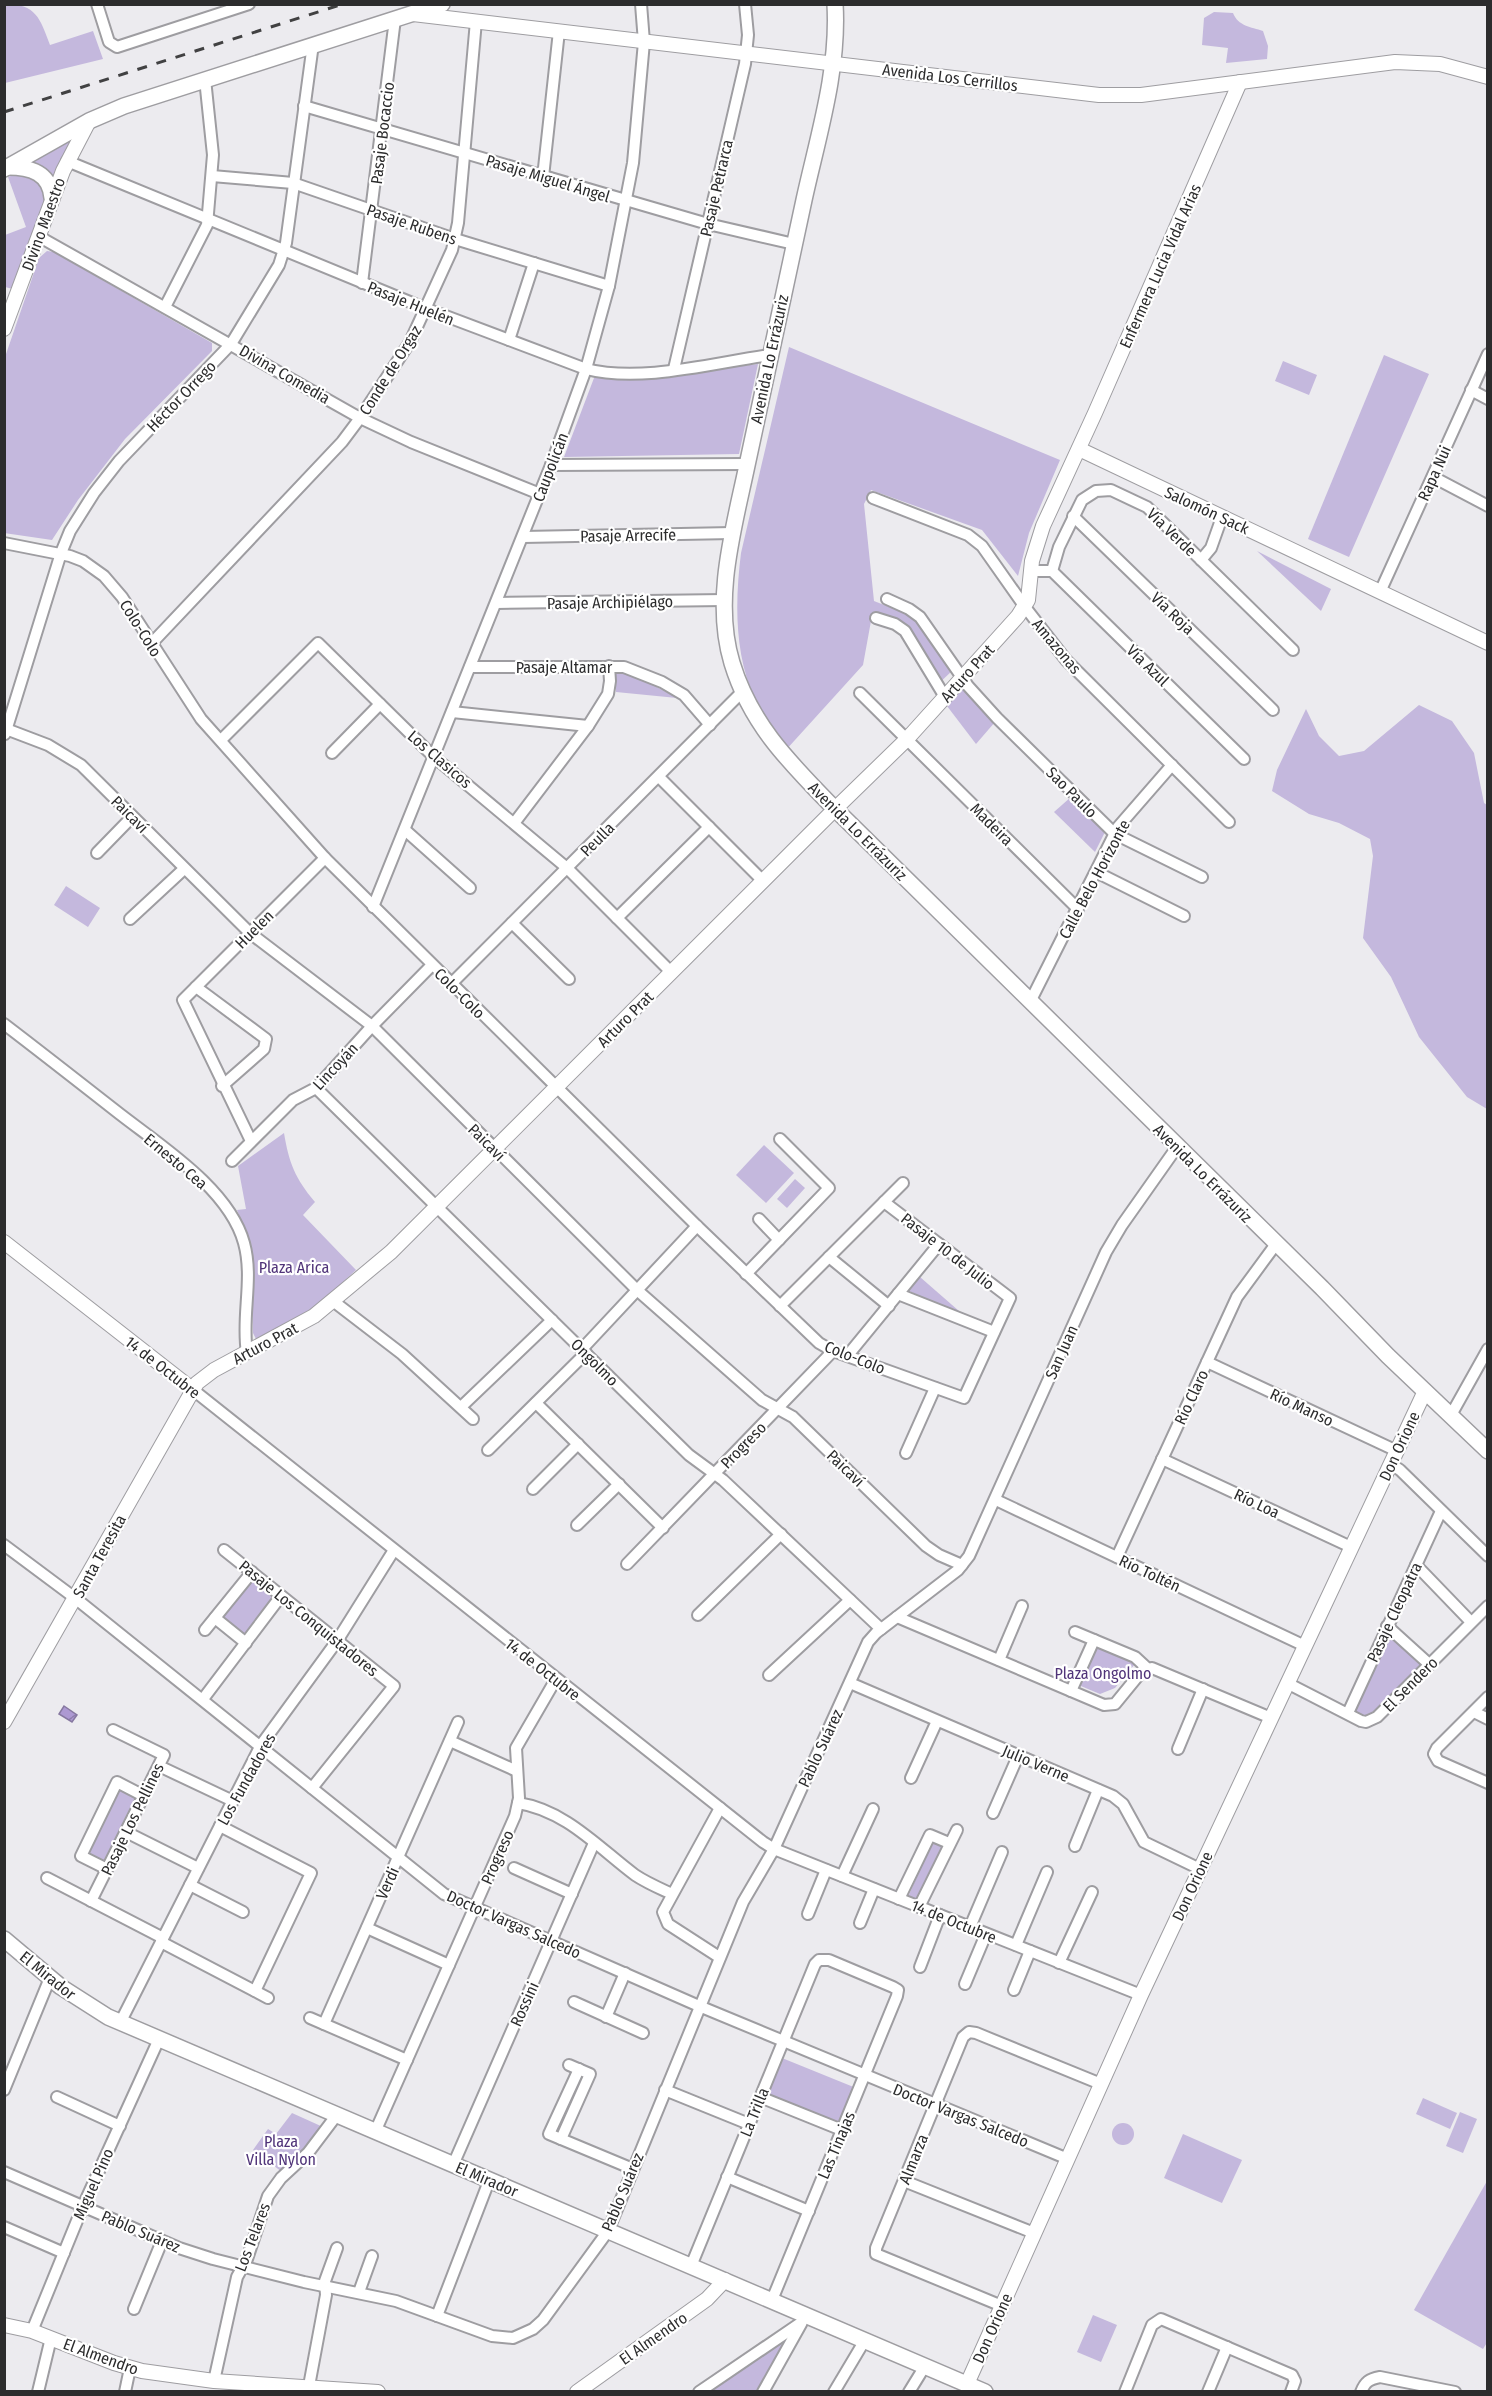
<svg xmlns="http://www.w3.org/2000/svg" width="1492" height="2396" font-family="'Fira Sans Condensed',sans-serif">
<defs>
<pattern id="water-waves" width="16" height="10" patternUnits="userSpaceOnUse" patternTransform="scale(1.5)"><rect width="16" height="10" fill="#ad99d2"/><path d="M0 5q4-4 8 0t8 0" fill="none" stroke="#8d7dab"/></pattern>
</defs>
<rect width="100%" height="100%" fill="#ecebef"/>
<!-- green -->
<g fill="#c4b8dd">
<path d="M5,4c31,0 35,14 45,41l43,-14 10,28 -98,24z"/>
<path d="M1214,12l19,1c5,13 18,14 30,18l5,15 -1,13 -41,4 2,-15 -26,-3 2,-27z"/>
<path d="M72,136l1,5 -17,47 -30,-25z"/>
<path d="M16,174l16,1 18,18 -33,97 -12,-3v-52l21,-8 -18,-50z"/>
<path d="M47,251l7,1 158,91v8l-87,88 -47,61 -26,40 -48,-7 1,-176 34,-99z"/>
<path d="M789,347l271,113 -31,73 -11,43 -36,-46 -111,-40 -7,14 10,97 38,15 10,10 31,44 -18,17 -28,-47 -11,-12 -25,-7 -8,44 -78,86c-10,-17 -22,-34 -30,-52 -21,-45 -20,-98 -14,-146z"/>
<path d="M1384,355l45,19 -80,183 -41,-18z"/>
<path d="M1283,361l34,14 -8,20 -34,-14z"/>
<path d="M758,364l-19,90 -175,3 30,-79 56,-1z"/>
<path d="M1257,551l74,38 -10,22z"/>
<path d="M615,671l25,7 37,20 -61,-6z"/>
<path d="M962,689l33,33 -19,22 -29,-38z"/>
<path d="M1419,705l33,16 22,32 10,50 3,2v304l-20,-12 -48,-60 -28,-60 -28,-39 10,-82 -3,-17 -31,-16 -30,-9 -37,-23 5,-21 29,-61 13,27 20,20 25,-5z"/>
<path d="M1071,797l32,30 2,5 -10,20 -41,-40z"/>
<path d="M66,886l34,22 -12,19 -34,-22z"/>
<path d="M284,1133c5,30 11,45 31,69l-12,13 53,55 -39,36 -61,33 -3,-6 -3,-91 -13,-32 9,-1 -8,-43z"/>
<path d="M764,1145l30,28 -28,30 -30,-28z"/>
<path d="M795,1179l10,9 -18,20 -10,-9z"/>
<path d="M920,1277l47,41 -58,-27z"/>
<path d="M252,1578l23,19 -32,42 -25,-21z"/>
<path d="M1388,1634l36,30 -48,48 -10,4 -14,-4z"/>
<path d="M1095,1646l40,18 -20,24 -15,6 -24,-10z"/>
<path d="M118,1783l25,13 -36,72 -25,-12z"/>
<path d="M933,1840l15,7 -25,57 -15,-7z"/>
<path d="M782,2058l74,30 -16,38 -73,-30z"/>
<path d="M1423,2098l34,15 -7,16 -34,-15z"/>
<path d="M1460,2112l17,7 -14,34 -17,-7z"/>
<path d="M292,2113l31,14 -22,28 -19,17 -29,-22 15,-21 8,5z"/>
<circle cx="1123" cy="2134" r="11"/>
<path d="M1183,2134l59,26 -20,43 -58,-25z"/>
<path d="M1487,2181l1,160 -5,8 -69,-39z"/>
<path d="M1093,2315l24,10 -16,37 -24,-10z"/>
<path d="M793,2329l-35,62 -53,1z"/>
</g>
<!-- water -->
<path fill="url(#water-waves)" stroke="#8678a0" stroke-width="1.5" d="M64,1706l13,9 -5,7 -13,-8z"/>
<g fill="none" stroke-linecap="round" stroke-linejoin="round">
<!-- minor casing -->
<g stroke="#9e9da1" stroke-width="14">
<g id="minor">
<path d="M97,4l12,38 8,5 132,-43"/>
<path d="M304,106l404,118 86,20"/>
<path d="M67,161l360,148 159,60c55,14 127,-6 184,-14"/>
<path d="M212,176l81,7 162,56 154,47"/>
<path d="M543,177l16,-146"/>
<path d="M38,236l322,182 51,24 129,52"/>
<path d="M362,283l33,-264"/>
<path d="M165,307l42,-82 6,-70 -8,-76"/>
<path d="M509,340l25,-77"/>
<path d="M674,369l71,-305 3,-29 -3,-31"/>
<path d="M1471,390l17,9"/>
<path d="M551,465l196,-1"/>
<path d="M1433,477l55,29"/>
<path d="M873,498l95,37 14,11 43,61 41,53 163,162"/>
<path d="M1073,516l200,194"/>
<path d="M523,537l210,-4"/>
<path d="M4,543l66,13 13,5 21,15 18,21 79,122 124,139 372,368 122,117 14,8 131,47 46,-100 -126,-96"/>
<path d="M1201,560l10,-12 11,-31"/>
<path d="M1031,571h21l7,-24 23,-47 14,-9 15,-1 36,17 146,143"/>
<path d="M1052,571l192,188"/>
<path d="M1380,592l108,-238"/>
<path d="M887,599l22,10 11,8 48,69 29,32 118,116 87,43"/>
<path d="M496,603l229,-3"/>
<path d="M876,618l19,6 10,7 40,66"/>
<path d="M151,644l191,-202 18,-24 50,-76 42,-92 6,-27 18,-202"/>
<path d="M470,667h154l38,15 22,13 26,30"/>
<path d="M860,693l218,216"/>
<path d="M452,712l136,14"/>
<path d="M6,729l42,16 33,20 169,168 122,93 265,264 125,110 31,17 133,129 13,9 23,10"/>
<path d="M5,734l56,-181 9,-22 24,-38 25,-32 112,-117 48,-79 7,-22 27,-199"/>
<path d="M221,740l97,-97 116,114 133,111 104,104"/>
<path d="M332,753l48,-49"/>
<path d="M659,777l104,104"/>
<path d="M515,822l73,-96 20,-32 2,-13 -1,-15"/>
<path d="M405,830l65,58"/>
<path d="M97,853l35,-36"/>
<path d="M1096,872l88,44"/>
<path d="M373,907l178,-442 35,-96 23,-83 24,-123 11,-121 -3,-38"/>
<path d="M617,918l92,-91"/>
<path d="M130,919l54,-50"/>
<path d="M512,923l57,56"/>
<path d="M451,984l291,-292"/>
<path d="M196,987l70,52 -2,10 -42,37"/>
<path d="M1030,1002l88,-175 54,-62"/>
<path d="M4,1024c38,29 75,58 112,87 43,34 113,77 128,132 10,36 -3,74 3,110"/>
<path d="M316,1088l373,367 34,25 158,149"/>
<path d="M251,1141l-68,-141 142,-142"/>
<path d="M232,1161l61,-61 23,-12 56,-62 60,-61"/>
<path d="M759,1219l20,21"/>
<path d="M829,1257l60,49"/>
<path d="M746,1274l83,-86 -49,-49"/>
<path d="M898,1294l96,38"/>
<path d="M333,1301l69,53 71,65"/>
<path d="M780,1306l123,-123"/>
<path d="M582,1349l115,-123"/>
<path d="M848,1355l91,-111"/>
<path d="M1207,1362l190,89"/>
<path d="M192,1389l571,453 11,7 367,146"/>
<path d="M536,1403l127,125"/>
<path d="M461,1407l91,-87"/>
<path d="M1451,1415l37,-66"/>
<path d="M488,1450l98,-97"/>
<path d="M906,1453l29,-65"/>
<path d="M1162,1459l189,88"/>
<path d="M1391,1464l9,6 88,86"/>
<path d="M533,1489l45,-45"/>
<path d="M996,1500l309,146"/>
<path d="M577,1525l42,-41"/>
<path d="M4,1545l71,53 369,296 255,112 369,153"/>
<path d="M224,1550l170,136 -82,102"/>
<path d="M1117,1557l120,-260 39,-53"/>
<path d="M627,1564l206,-213"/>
<path d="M1416,1565l55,57"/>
<path d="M698,1615l83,-81"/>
<path d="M897,1617l207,88 11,-1 27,-33 10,-3 119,50"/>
<path d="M215,1618l31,25"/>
<path d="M1387,1626l42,38"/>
<path d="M205,1630l47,-58"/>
<path d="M1075,1632l60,25 13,12"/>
<path d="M999,1660l23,-54"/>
<path d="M769,1675l81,-75"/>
<path d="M850,1683l263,113 10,8 21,38 56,27"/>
<path d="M1287,1683l74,38 5,1 11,-5 111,-111"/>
<path d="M1071,1691l23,-51"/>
<path d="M1488,1697l-51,51 -3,6 4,7 50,22"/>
<path d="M203,1699l78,-103"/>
<path d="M1474,1712l14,7"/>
<path d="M1348,1713l93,-202"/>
<path d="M450,1741l67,30"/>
<path d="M1178,1749l25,-60"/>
<path d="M159,1766l74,35"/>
<path d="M911,1778l26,-57"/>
<path d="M518,1803c47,7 81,45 117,72 12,8 24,13 37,19"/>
<path d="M993,1813l25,-57"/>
<path d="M220,1826l91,47 -56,118"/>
<path d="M126,1832l72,36"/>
<path d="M1075,1846l23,-56"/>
<path d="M514,1868l58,26"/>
<path d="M107,1869l-26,-13 36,-74 27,14"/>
<path d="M842,1876l31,-67"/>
<path d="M47,1878l116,60"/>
<path d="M190,1885l53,27"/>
<path d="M899,1899l31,-64 19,8"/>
<path d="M91,1901l73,-146 -51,-25"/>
<path d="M919,1907l38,-77"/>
<path d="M808,1914l18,-44"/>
<path d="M860,1923l14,-34"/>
<path d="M970,1927l32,-75"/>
<path d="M367,1928l82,37"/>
<path d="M161,1942l107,56"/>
<path d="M1016,1945l31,-73"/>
<path d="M719,1957l-51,-33 -5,-12 57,-104"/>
<path d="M1059,1963l33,-71"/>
<path d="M920,1967l20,-52"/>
<path d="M965,1984l21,-50"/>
<path d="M1014,1990l16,-39"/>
<path d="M574,2002l69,31"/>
<path d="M606,2017l19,-44"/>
<path d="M310,2018l97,42"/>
<path d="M120,2023l141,-278 76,-104 57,-91"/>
<path d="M324,2024l134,-302"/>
<path d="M579,2069l-30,65 84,35"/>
<path d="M4,2090l46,-112"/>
<path d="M665,2090l84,34"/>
<path d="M57,2097l63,29"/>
<path d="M760,2097l82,33"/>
<path d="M375,2132l140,-316 4,-18 -3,-50 40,-69"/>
<path d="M561,2139l29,-65 -21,-9"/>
<path d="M453,2165l141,-322"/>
<path d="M4,2172l175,76 34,11 91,23 92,19 96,35 21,2 20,-9 10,-9 65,-89 135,-329 31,-53 94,-207 8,-9 82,-63 11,-14 137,-304 16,-27 55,-78"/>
<path d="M727,2177l82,34"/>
<path d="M904,2181l130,52"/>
<path d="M4,2227l60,26"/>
<path d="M691,2266l124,-302 4,-4h10l64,27 5,3 -1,6 -125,304"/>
<path d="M359,2292l13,-36"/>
<path d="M1002,2306l-126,-52v-6l87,-211 6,-5 7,1 125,51"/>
<path d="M134,2309l28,-68"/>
<path d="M437,2316l52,-135"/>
<path d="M32,2331l51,-125 76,-167"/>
<path d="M214,2381l23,-104 10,-18 21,-63 13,-18 27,-25 28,-37"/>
<path d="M309,2386l17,-91 -1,-14 12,-33"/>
<path d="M38,2392l13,-54"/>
<path d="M125,2392l5,-24"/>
<path d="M699,2392l103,-70"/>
<path d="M763,2392l38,-68"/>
<path d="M834,2392l31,-52"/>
<path d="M909,2392l16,-26"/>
<path d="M1125,2392l27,-67 9,-6 131,56 3,6 -4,11"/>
<path d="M1208,2392l19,-45"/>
<path d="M1361,2392c4,-10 8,-13 19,-15l75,15"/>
</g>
</g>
<!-- tertiary casing -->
<g stroke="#9e9da1" stroke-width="16">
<g id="tertiary">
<path d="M413,14l686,81h42l254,-33 45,2 48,13"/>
<path d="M4,329l59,-158 26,-50"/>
<path d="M1079,449l409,194"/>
<path d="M4,1242l188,147"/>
<path d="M4,1722l193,-339 17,-13 100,-54 77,-64 444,-443 72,-70 111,-123 10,-16 4,-39 11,-35 52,-113 145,-331"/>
<path d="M4,2325l28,6 82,32 28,8 72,10 164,11"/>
<path d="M967,2384l174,-389 284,-604"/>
<path d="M577,2392l130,-93 18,-19"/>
</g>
</g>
<!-- secondary casing -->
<g stroke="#9e9da1" stroke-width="18">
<g id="secondary">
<path d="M835,4c4,67 -17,132 -31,196 -20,90 -39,180 -58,270 -13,61 -33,131 -14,193 18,59 54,96 96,139l494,486 66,68 100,95"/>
<path d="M8,167c23,0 42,6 44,31"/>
<path d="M4,169l85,-48 35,-15 318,-102"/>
<path d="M4,1939l57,48 47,30 877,375"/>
</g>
</g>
<!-- minor -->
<use href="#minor" stroke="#fff" stroke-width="10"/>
<!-- tertiary -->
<use href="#tertiary" stroke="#fff" stroke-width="14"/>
<!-- secondary -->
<use href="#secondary" stroke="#fff" stroke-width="15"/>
<!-- rail -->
<path stroke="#414142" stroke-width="3" stroke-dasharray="10 10" stroke-linecap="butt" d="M4,112l339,-108"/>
</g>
<g text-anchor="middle" stroke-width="4.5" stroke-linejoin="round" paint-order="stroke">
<!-- street labels -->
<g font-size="16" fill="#2c2c2d" stroke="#fff">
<text transform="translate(950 77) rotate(7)" y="6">Avenida Los Cerrillos</text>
<text transform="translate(382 133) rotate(-83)" y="6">Pasaje Bocaccio</text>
<text transform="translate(548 178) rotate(17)" y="6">Pasaje Miguel Ángel</text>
<text transform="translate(716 188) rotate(-77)" y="6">Pasaje Petrarca</text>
<text transform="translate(43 224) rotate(-70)" y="6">Divino Maestro</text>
<text transform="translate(412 224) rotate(19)" y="6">Pasaje Rubens</text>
<text transform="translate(1160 266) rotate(-66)" y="6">Enfermera Lucia Vidal Arias</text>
<text transform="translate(411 303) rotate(22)" y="6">Pasaje Huelén</text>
<text transform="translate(769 359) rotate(-78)" y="6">Avenida Lo Errázuriz</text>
<text transform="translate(390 370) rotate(-58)" y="6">Conde de Orgaz</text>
<text transform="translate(285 374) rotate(30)" y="6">Divina Comedia</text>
<text transform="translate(181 396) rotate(-46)" y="6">Héctor Orrego</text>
<text transform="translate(550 467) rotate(-69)" y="6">Caupolicán</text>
<text transform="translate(1434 473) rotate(-66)" y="6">Rapa Nui</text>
<text transform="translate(1207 510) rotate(25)" y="6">Salomón Sack</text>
<text transform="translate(1172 532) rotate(44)" y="6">Vía Verde</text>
<text transform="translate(628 535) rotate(-1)" y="6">Pasaje Arrecife</text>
<text transform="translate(610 602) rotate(-1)" y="6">Pasaje Archipiélago</text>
<text transform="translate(1173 613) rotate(44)" y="6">Vía Roja</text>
<text transform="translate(141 628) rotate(58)" y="6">Colo-Colo</text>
<text transform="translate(1057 646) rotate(50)" y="6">Amazonas</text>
<text transform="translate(1148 665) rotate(44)" y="6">Vía Azul</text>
<text x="564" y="673">Pasaje Altamar</text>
<text transform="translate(967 673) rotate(-48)" y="6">Arturo Prat</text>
<text transform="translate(440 759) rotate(41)" y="6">Los Clasicos</text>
<text transform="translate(1072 792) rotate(45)" y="6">Sao Paulo</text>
<text transform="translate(130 814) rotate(45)" y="6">Paicaví</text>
<text transform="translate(992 824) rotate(45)" y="6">Madeira</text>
<text transform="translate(858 831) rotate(45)" y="6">Avenida Lo Errázuriz</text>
<text transform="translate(597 839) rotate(-45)" y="6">Peulla</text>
<text transform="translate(1094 879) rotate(-62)" y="6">Calle Belo Horizonte</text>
<text transform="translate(254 929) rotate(-45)" y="6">Huelen</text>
<text transform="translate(460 993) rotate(45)" y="6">Colo-Colo</text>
<text transform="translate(625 1019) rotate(-45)" y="6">Arturo Prat</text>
<text transform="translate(335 1066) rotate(-47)" y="6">Lincoyán</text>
<text transform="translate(487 1142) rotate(45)" y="6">Paicaví</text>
<text transform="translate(176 1161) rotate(40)" y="6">Ernesto Cea</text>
<text transform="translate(1203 1173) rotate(45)" y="6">Avenida Lo Errázuriz</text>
<text transform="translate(948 1251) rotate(38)" y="6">Pasaje 10 de Julio</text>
<text transform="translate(265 1343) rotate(-28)" y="6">Arturo Prat</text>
<text transform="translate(1061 1352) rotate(-66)" y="6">San Juan</text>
<text transform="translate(855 1357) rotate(22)" y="6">Colo-Colo</text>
<text transform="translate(595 1362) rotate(45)" y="6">Ongolmo</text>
<text transform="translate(163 1367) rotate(38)" y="6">14 de Octubre</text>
<text transform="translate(1191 1397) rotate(-65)" y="6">Río Claro</text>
<text transform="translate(1302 1407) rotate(25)" y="6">Río Manso</text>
<text transform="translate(743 1445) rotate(-46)" y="6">Progreso</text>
<text transform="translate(1399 1446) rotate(-65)" y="6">Don Orione</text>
<text transform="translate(846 1468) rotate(44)" y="6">Paicaví</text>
<text transform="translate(1257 1503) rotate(25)" y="6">Río Loa</text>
<text transform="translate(99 1556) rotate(-61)" y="6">Santa Teresita</text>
<text transform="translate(1150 1573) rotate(25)" y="6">Río Toltén</text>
<text transform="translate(1394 1612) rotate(-65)" y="6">Pasaje Cleopatra</text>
<text transform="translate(309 1618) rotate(39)" y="6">Pasaje Los Conquistadores</text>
<text transform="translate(543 1669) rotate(38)" y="6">14 de Octubre</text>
<text transform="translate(1410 1684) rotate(-45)" y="6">El Sendero</text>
<text transform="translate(820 1748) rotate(-65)" y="6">Pablo Suárez</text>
<text transform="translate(1036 1763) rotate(23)" y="6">Julio Verne</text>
<text transform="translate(246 1779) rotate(-61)" y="6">Los Fundadores</text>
<text transform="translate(132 1819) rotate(-64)" y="6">Pasaje Los Pellines</text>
<text transform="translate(497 1857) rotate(-66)" y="6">Progreso</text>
<text transform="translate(387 1883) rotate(-66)" y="6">Verdi</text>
<text transform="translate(1192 1886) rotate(-65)" y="6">Don Orione</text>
<text transform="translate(954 1921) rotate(22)" y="6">14 de Octubre</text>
<text transform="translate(514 1924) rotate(24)" y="6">Doctor Vargas Salcedo</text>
<text transform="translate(48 1975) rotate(39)" y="6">El Mirador</text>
<text transform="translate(524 2004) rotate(-66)" y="6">Rossini</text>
<text transform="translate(754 2112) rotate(-68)" y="6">La Trilla</text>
<text transform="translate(961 2115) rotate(22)" y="6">Doctor Vargas Salcedo</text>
<text transform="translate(836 2145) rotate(-67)" y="6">Las Tinajas</text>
<text transform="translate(913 2159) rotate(-68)" y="6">Almarza</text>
<text transform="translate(487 2179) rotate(23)" y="6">El Mirador</text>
<text transform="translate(93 2184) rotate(-66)" y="6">Miguel Pino</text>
<text transform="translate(622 2192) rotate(-67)" y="6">Pablo Suárez</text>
<text transform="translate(141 2231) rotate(23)" y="6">Pablo Suárez</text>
<text transform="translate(252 2237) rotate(-69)" y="6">Los Telares</text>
<text transform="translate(992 2328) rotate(-66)" y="6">Don Orione</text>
<text transform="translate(653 2338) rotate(-35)" y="6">El Almendro</text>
<text transform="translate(101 2356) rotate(20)" y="6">El Almendro</text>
</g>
<!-- park labels -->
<g font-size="16" fill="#503479" stroke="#fff">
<text x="294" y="1273">Plaza Arica</text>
<text x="1103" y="1679">Plaza Ongolmo</text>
<text x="281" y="2147">Plaza<tspan x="281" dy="18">Villa Nylon</tspan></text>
</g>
</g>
<!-- border -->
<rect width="1492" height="2396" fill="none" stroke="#2c2c2d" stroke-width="12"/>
</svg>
